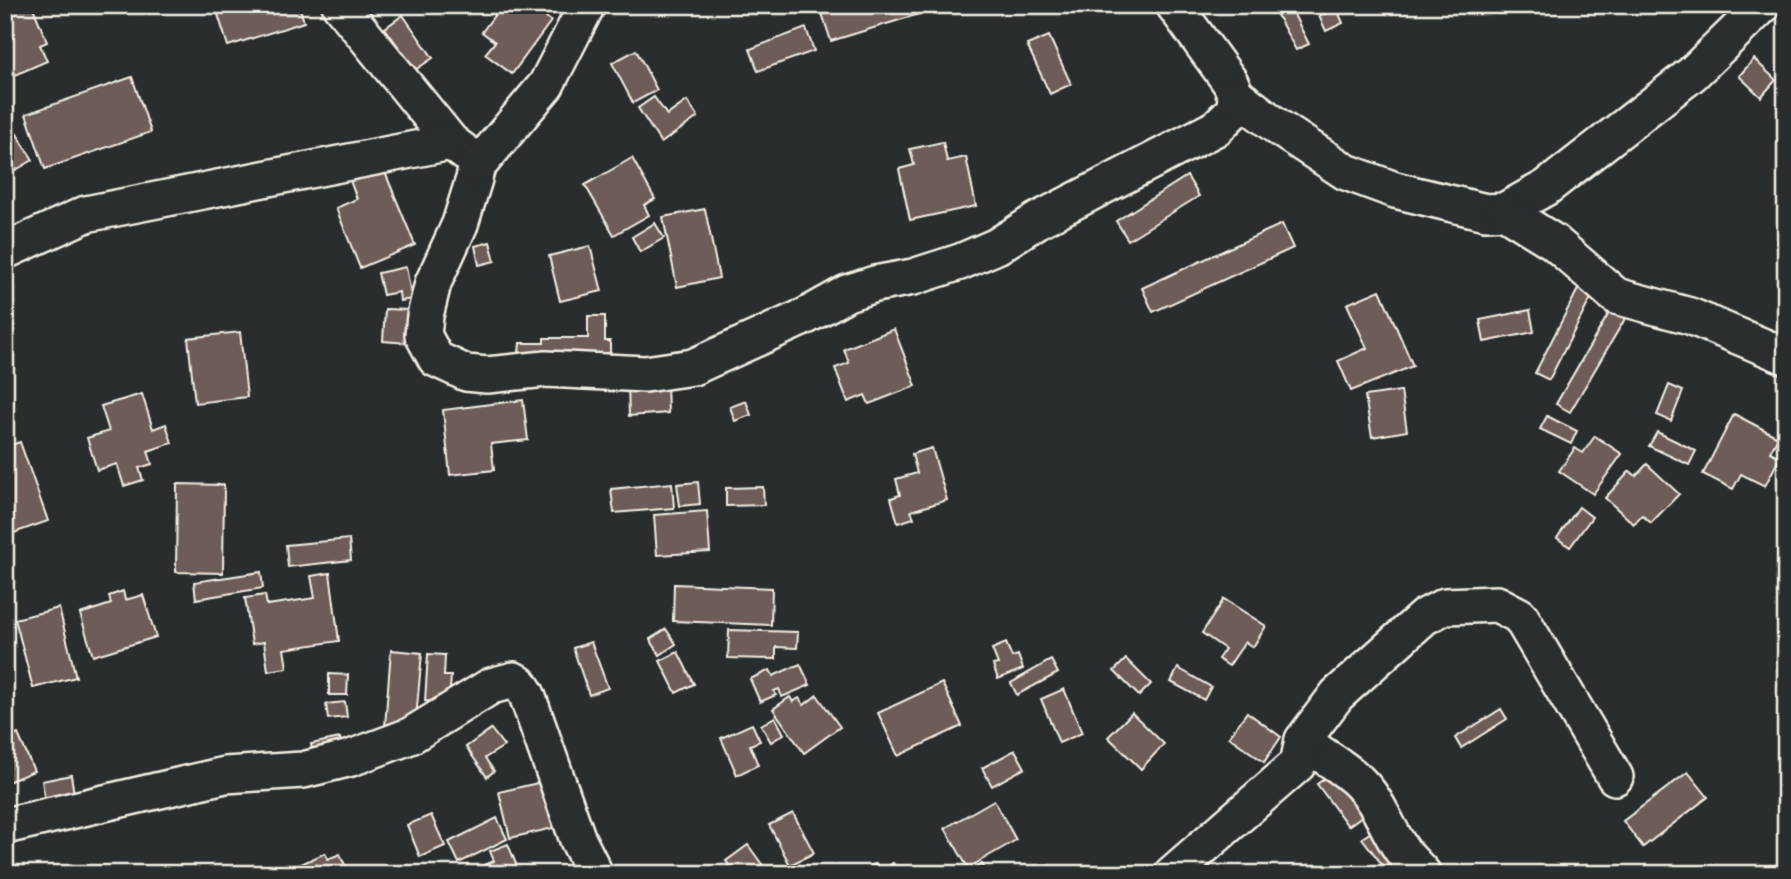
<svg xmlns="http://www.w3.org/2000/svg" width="1791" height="879" font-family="Pangolin,sans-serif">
<rect width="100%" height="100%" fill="#2a2d2e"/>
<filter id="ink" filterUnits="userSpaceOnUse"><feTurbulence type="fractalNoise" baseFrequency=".0143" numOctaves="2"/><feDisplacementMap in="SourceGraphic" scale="14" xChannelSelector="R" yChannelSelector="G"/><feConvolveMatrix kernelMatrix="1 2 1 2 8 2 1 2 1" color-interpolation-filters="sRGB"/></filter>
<g filter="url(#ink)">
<!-- building -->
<g fill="#6d5b58" stroke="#f4f1e8" stroke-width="2">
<path d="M5,5h27l15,37 -7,3 7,16 -39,17 -3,-6z"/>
<path d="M215,5h84l5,17 -76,24z"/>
<path d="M512,5h17l22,16 -39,53 -27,-20 10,-12 -13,-10 17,-23 6,5z"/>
<path d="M827,5h90l2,9 -88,27 -11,-34z"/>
<path d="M1289,5l20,39 -13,6 -24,-44z"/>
<path d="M1337,9l6,14 -17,8 -7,-15z"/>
<path d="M403,15l30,43 -18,12 -30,-42z"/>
<path d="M806,28l8,23 -56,20 -8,-22z"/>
<path d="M1049,36l22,48 -21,10 -23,-49z"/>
<path d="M636,50l21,40 -24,13 -21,-40z"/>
<path d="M1754,59l22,21 -15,17 -22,-21z"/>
<path d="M132,77l19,55 -106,37 -19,-55z"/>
<path d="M654,97l13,18 20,-14 11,16 -37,26 -23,-35z"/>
<path d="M15,131l18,29 -17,10 -11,-19v-14z"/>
<path d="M943,142l4,19 19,-4 10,49 -66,14 -11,-51 15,-4 -4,-16z"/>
<path d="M632,158l23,41 -11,6 5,10 -35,20 -29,-50z"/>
<path d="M382,165l33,80 -55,23 -24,-60 21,-9 -8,-21z"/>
<path d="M1187,176l12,20 -71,44 -12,-19z"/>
<path d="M705,209l14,69 -42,9 -14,-70z"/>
<path d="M655,223l9,15 -24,14 -8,-15z"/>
<path d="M1282,224l11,24 -140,64 -11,-24z"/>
<path d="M490,242l5,19 -16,4 -4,-19z"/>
<path d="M590,246l12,45 -42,10 -11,-45z"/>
<path d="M406,267l6,32 -12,2 -1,-9 -16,3 -5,-22z"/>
<path d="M1578,289l14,7 -43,84 -14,-7z"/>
<path d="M1380,290l33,76 -62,25 -13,-30 29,-13 -20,-44z"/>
<path d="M1612,308l14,9 -56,95 -14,-8z"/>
<path d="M385,309l24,1 -2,33 -24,-2z"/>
<path d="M1530,310l4,22 -50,10 -4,-22z"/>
<path d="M588,316h17v25h5v12h-91l1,-10h24v-5h44z"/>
<path d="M894,329l22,57 -47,18 -4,-9 -17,7 -13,-34 14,-5 -5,-14z"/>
<path d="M240,332l7,65 -52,6 -7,-65z"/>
<path d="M667,382l1,31 -39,3 -1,-32z"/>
<path d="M1669,385l14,6 -12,30 -14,-6z"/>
<path d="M1401,391l6,40 -35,6 -7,-41z"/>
<path d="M142,394l11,35 13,-5 6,19 -24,8 4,13 -13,4 4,12 -19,6 -7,-22 -20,6 -10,-32 22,-7 -8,-25z"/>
<path d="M523,400l5,40 -37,4 3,26 -44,5 -7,-65z"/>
<path d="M746,401l5,14 -16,6 -5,-14z"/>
<path d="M1734,414l44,23 -8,15 10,5 -15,29 -24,-12 -8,15 -30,-15z"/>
<path d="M1547,416l30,15 -6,13 -31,-15z"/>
<path d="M1657,432l39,19 -7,14 -40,-19z"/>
<path d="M1595,436l27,18 -29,40 -34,-23 16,-23 8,5z"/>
<path d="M20,442l28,79 -43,15v-89z"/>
<path d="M932,448l15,52 -36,11 3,7 -16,5 -7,-25 9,-3 -4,-16 21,-6 -5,-19z"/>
<path d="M1647,464l32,30 -28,29 -9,-8 -8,9 -29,-26 25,-27 6,5z"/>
<path d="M698,482l2,22 -20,2 -3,-22z"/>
<path d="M672,483l2,25 -60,5 -3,-24z"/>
<path d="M177,484l47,1 -1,88 -47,-1z"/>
<path d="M763,487l1,18 -38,1v-18z"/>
<path d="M1579,507l13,10 -22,30 -13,-9z"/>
<path d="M707,511l3,41 -53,3 -3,-40z"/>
<path d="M349,539l2,21 -63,7 -2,-22z"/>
<path d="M261,572l2,16 -67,11 -2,-17z"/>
<path d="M330,573l9,68 -55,8 3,19 -19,3 -4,-29 -12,2 -7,-46 20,-3 2,10 48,-7 -4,-22z"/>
<path d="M674,584l98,4 -1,37 -98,-4z"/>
<path d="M123,591l2,9 18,-5 13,42 -63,19 -13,-42 31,-10 -2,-8z"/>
<path d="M1224,599l42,27 -13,21 -8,-5 -16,24 -11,-7 7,-10 -23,-16z"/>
<path d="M59,608l17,69 -43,11 -18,-69z"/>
<path d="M666,629l10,15 -16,11 -10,-16z"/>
<path d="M729,630l69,2 -1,16 -21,-1v12l-48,-1z"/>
<path d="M591,642l17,46 -19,7 -16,-47z"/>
<path d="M1006,643l6,14 6,-2 5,14 -25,10 -5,-14 5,-1 -6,-15z"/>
<path d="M391,650l31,3 -7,76 -30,-3z"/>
<path d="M678,652l16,32 -18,9 -16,-32z"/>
<path d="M428,654l17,1 -1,21h7l-2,27 -24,-2z"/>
<path d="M1126,659l25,25 -12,12 -25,-25z"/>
<path d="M1051,660l7,13 -41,22 -6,-12z"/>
<path d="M800,664l10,21 -28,12 -3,-8 -5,2 2,4 -16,7 -10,-23 20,-9 3,6z"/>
<path d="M1178,668l33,19 -7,13 -33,-18z"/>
<path d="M329,674l19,1 -1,20h-18z"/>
<path d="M942,683l20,43 -64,30 -20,-43z"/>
<path d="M1064,689l18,44 -23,10 -18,-44z"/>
<path d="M817,695l23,32 -36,26 -31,-44 17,-12 3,5 6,-4 5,7z"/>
<path d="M345,702l2,15 -19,2 -2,-15z"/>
<path d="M1501,709l6,10 -46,29 -6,-10z"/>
<path d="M1247,712l34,25 -17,25 -35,-25z"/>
<path d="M1132,713l32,31 -23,25 -33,-32z"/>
<path d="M775,717l9,17 -13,8 -10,-17z"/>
<path d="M752,724l8,17 -10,4 8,20 -21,10 -16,-37z"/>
<path d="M491,729l13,17 -19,12 9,13 -7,6 -21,-30z"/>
<path d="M18,734l16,37 -26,11 -3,-7v-35z"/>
<path d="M340,738l3,15 -29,6 -3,-15z"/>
<path d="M1015,750l10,18 -33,18 -10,-18z"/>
<path d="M1688,772l20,25 -65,50 -20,-26z"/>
<path d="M1331,774l31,42 -14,10 -31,-42z"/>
<path d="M71,775l3,19 -29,5 -3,-18z"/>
<path d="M542,782l11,46 -43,10 -11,-46z"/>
<path d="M994,800l22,40 -48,28 -23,-40z"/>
<path d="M793,813l21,40 -24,12 -21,-40z"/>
<path d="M431,815l14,31 -25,11 -13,-32z"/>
<path d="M497,818l10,21 -48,24 -10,-21z"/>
<path d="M1376,829l21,28 -13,10 -22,-29z"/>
<path d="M508,844l12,30h-56l30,-13 -4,-10z"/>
<path d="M748,845l21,29h-34l-9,-13z"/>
<path d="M325,853l3,6 12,-5 9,20h-44l-4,-10z"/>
<path d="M893,863l8,11h-40l14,-10 5,8z"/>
<path d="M982,864l6,10h-21z"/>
</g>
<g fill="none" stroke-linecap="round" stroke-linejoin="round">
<!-- minor casing -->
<g stroke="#f4f1e8" stroke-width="40">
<g id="minor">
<path d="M340,5l111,137 24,18 1,8 -2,11 -14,45 -27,59 -8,33 -2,19 13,24 30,14 21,2 59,-6 99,5 48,-7 113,-51 41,-23 28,-9 38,-7 47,-15 37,-16 41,-26 178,-92 19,-19 1,-14 -6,-13 -56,-77"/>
<path d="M1236,95l43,33 67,44 49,18 91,22 18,-1 43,-24 145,-113 71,-69"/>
<path d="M476,168l70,-83 41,-80"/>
<path d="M1504,211l50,31 62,54 74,20 96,40"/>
<path d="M5,251l81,-37 365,-72"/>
<path d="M1303,740c17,16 40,25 57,43 19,19 26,44 41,66 6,9 15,17 22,25"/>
<path d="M5,826l220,-51 78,-5 48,-12 59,-22 81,-50 23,-6 7,5 6,10 51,145 17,34"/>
<path d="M1172,874l126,-110 5,-24 34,-45 87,-78 21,-11 52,-2 23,12 95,161"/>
</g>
</g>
<!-- minor -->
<use href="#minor" stroke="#2a2d2e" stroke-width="35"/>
</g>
</g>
<!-- margin -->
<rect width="1791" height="879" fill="none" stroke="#2a2d2e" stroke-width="28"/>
<rect x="14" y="14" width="1763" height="851" fill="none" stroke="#f4f1e8" stroke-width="2.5" filter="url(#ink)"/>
</svg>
